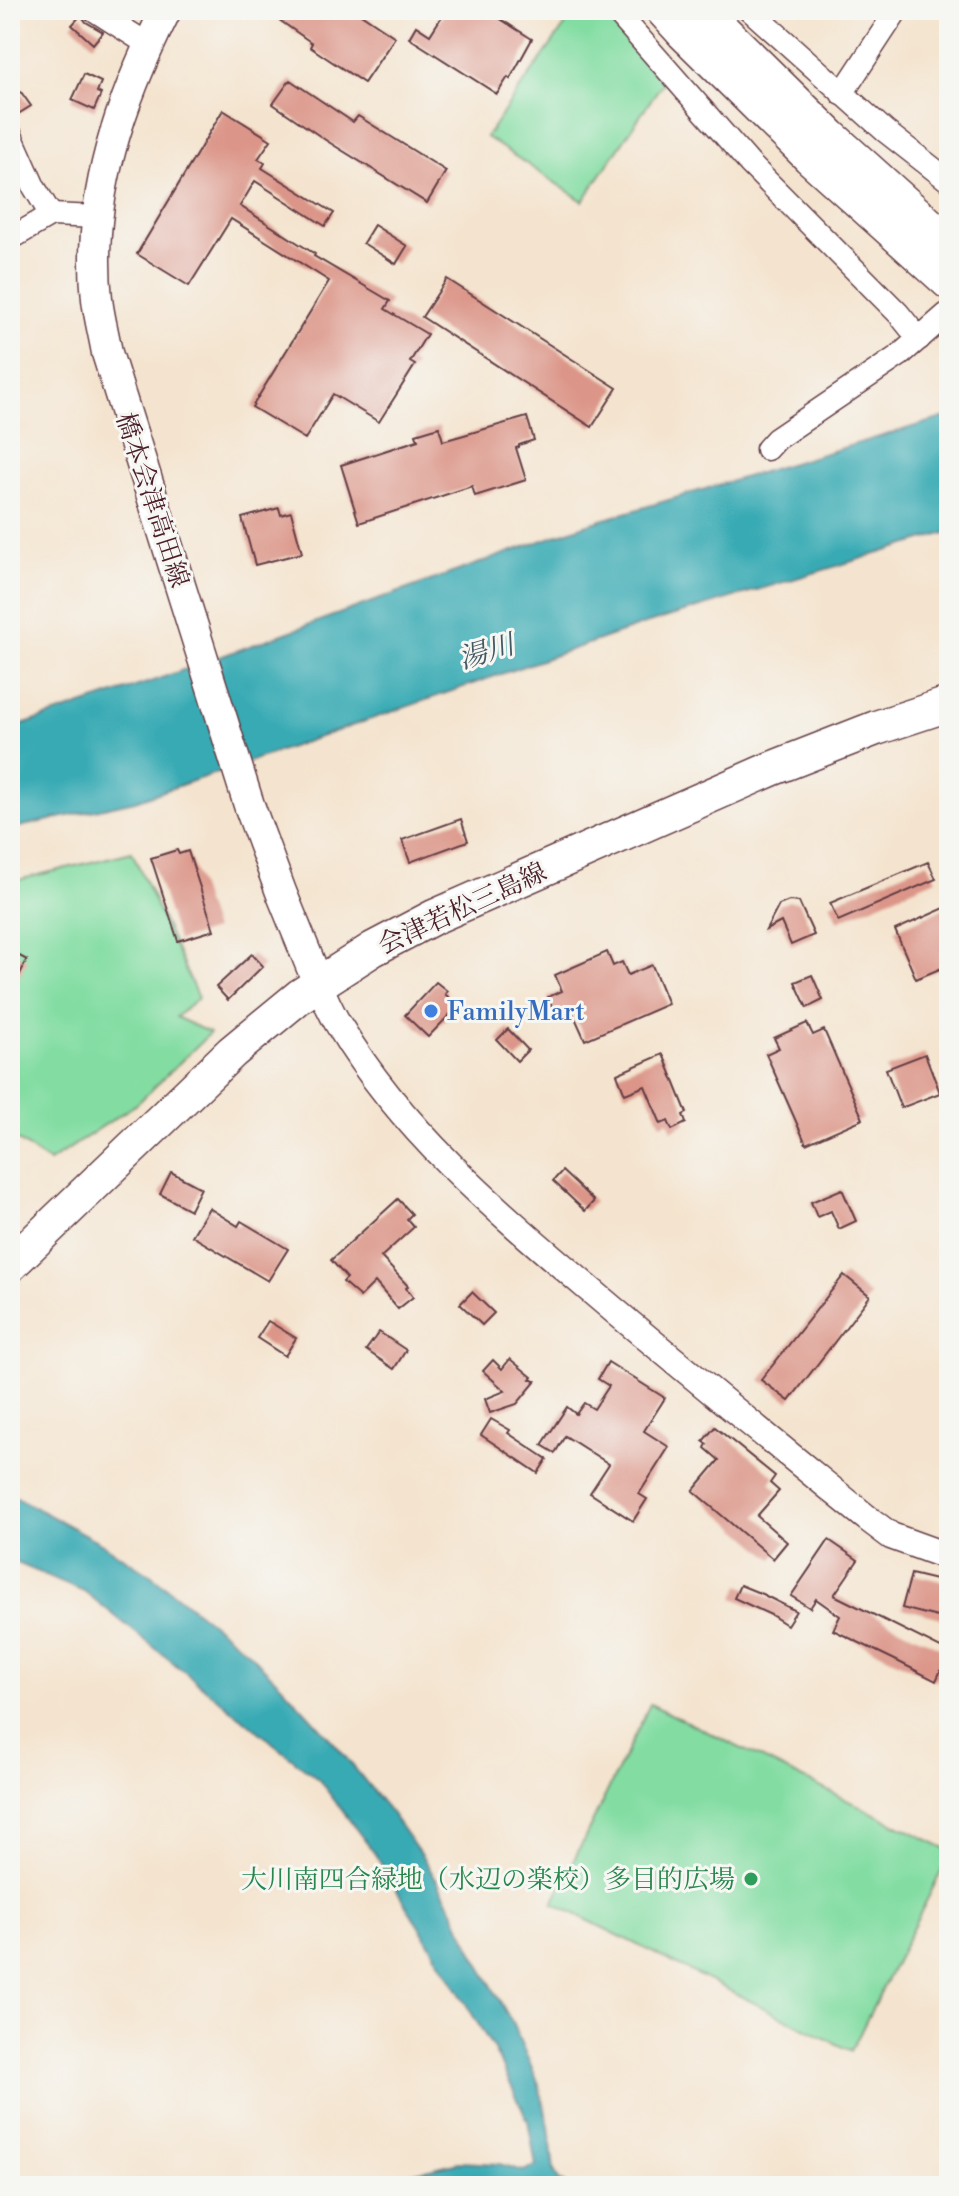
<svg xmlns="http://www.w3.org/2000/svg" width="959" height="2196" font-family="'Libre Bodoni','Noto Serif JP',serif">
<rect width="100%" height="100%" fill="#f6f6f2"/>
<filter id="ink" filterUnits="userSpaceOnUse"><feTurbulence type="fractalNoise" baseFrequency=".0125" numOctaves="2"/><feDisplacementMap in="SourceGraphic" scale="16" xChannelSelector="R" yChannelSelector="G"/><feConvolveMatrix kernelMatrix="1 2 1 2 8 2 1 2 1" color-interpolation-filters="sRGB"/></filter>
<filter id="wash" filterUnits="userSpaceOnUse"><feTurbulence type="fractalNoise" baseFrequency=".006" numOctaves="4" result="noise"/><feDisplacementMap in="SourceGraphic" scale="32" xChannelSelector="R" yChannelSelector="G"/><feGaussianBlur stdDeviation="1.8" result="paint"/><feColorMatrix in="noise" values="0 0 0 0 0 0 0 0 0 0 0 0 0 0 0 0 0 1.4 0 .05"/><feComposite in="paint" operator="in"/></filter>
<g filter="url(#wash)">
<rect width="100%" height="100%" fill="#f4e4cf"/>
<!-- green -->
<g fill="#83dda3" stroke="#667e67" stroke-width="2">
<path d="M576,10h29l33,45 25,27 -80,119 -97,-64z"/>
<path d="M132,852l66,146 -22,19 34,16 -71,69 -90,60 -39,-27v-253z"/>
<path d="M650,1704l299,146v6l-98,195 -298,-148z"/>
</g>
<!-- water -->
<g fill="#39aab4" stroke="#426470" stroke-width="2">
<path d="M949,416v116l-304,92 -510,177 -125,28v-100l140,-47 435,-157z"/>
<path d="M10,1494l91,49 51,33 95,75 35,35 53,58 57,70 35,50 23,40 23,48 39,71 26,59 11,44 5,44 4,9 10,7h-178l22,-13 47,-11 41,2 23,7 13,-5 -8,-46 -34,-70 -119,-196 -56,-74 -235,-189 -74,-31z"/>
</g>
<g id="blocks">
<!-- building -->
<g fill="#dc9689">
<path d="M265,10h90l40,27 -31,46 -54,-36 2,-4z"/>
<path d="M446,10h40l46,29 -22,40 -2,-2 -11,17 -88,-56 7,-12 14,9z"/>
<path d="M81,15l5,7 17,10 -10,12 -21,-19z"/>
<path d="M84,74l17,8 -4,10 4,2 -7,16 -22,-10z"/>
<path d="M290,80l63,42 5,-6 88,55 -19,32 -100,-62 -54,-37z"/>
<path d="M21,92l10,14 -21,13v-20z"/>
<path d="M223,110l48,30 -13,19 7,4 -3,5 72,45 -9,13 -70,-45 -15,25 75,48 -1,2 76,45 -5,8 42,25 -17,28 5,3 -36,57 -46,-28 -28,45 -53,-32 77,-126 -98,-62 -42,67 -52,-32z"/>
<path d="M374,225l33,21 -11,18 -33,-21z"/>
<path d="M447,279l170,109 -25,39 -170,-110z"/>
<path d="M527,417l7,23 -15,5v2l-3,1 10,32 -51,16 -3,-10 -113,37 -18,-58 77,-25 -2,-6 23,-7 4,14z"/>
<path d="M279,508l2,7 10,-3 11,41 -47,12 -13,-47z"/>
<path d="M461,819l7,22 -58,21 -8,-22z"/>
<path d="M177,850l2,4 9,-3 26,79 -36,11 -27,-83z"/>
<path d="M928,862l8,17 -98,42 -8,-18z"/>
<path d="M789,901l10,1 15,33 -23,10 -10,-23 -15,8 13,-25z"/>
<path d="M949,906v59l-33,14 -21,-49z"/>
<path d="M10,951l17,9 -17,34z"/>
<path d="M607,952l6,14 9,-4 6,13 24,-10 16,39 -83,36 -12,-27 -16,7 -9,-23 14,-6 -7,-16z"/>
<path d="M252,954l11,12 -35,34 -12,-13z"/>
<path d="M812,975l11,25 -16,8 -12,-26z"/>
<path d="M436,982l11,9 -2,3 13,12 -30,31 -23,-22z"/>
<path d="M807,1023l6,12 11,-5 39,89 -57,25 -40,-90 13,-6 -5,-10z"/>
<path d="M508,1029l20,21 -11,11 -20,-21z"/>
<path d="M663,1054l24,59 -4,2 3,8 -14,7 -4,-9 -7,3 -16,-38 -20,8 -8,-20z"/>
<path d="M925,1054l15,39 -39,15 -15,-39z"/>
<path d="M562,1171l32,30 -9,10 -32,-30z"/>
<path d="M171,1172l30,16 -11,22 -30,-16z"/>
<path d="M842,1189l14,32 -17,8 -8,-18 -14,6 -6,-15z"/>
<path d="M398,1199l14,15 -5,5 7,8 -33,30 27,29 -2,2 7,9 -15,12 -23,-27 -15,15 -17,-15 4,-4 -16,-18z"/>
<path d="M209,1208l29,18 3,-5 47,28 -20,32 -76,-45z"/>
<path d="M844,1275l26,21 -81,105 -28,-21z"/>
<path d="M472,1292l22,21 -12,12 -22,-21z"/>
<path d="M268,1321l28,17 -11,18 -28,-18z"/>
<path d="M379,1332l27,18 -12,19 -28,-19z"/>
<path d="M510,1359l22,18 -2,2 4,2h2l-19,23 -27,9 -5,-14 20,-8 -22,-20 10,-11 9,9z"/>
<path d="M608,1362l57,36 -21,33 25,16 -30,47 8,5 -14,22 -43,-28 19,-29 -44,-28 -10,17 -13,-8 25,-38 9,7 8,-11 10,6 15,-23 -11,-7z"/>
<path d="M491,1419l19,11 -2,3 39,26 -9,14 -57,-38z"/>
<path d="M715,1427l60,49 -5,7 9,8 -22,25 30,26 -14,17 -80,-68 26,-31 -14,-12 2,-4 -4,-3z"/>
<path d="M829,1540l29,20 -24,35 115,57v22l-8,-4 -5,11 -39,-20 -64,-31 7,-14 -24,-17 -6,9 -19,-12z"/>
<path d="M911,1574l38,9v37l-47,-12z"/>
<path d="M740,1585l22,9 34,17 -9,14 -16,-10 -37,-17z"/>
</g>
</g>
</g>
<g filter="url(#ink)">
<use href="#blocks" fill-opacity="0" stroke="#643d44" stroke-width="2"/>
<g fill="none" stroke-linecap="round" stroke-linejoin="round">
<!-- minor casing -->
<g stroke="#643d44" stroke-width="25">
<g id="minor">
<path d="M94,10l55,35"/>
<path d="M615,10l135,154 148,149 21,26"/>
<path d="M750,10l135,121 64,50"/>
<path d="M842,94l55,-84"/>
<path d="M10,133l24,54 17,28"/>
<path d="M10,239l41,-24 46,2"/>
<path d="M767,449l9,-10 124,-84 47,-41"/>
</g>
</g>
<!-- tertiary casing -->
<g stroke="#643d44" stroke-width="29">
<path id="tertiary" d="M318,983c7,15 13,30 22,44 63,106 162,188 255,267 89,76 181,150 272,224l24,18 58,21"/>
</g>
<!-- secondary casing -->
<g stroke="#643d44" stroke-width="33">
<path id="secondary" d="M166,10c-45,89 -80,187 -69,289 2,18 7,36 10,54l142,452 32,87 37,91"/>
</g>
<!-- primary casing -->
<g stroke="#643d44" stroke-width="37">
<path id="primary" d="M10,1265l222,-213 68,-56 73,-47 61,-32 337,-148 105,-41 73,-24"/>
</g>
<!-- trunk casing -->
<g stroke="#643d44" stroke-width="39">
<g id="trunk">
<path d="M664,10l20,22 126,124 139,125"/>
<path d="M701,10l129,127 119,107"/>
</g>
</g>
<!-- minor -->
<use href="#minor" stroke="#fff" stroke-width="22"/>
<!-- tertiary -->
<use href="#tertiary" stroke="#fff" stroke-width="26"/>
<!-- secondary -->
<use href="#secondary" stroke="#fff" stroke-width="30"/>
<!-- primary -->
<use href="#primary" stroke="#fff" stroke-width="34"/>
<!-- trunk -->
<use href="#trunk" stroke="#fff" stroke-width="36"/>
</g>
</g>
<!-- markers -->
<circle fill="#3f7fe0" stroke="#f6f6f2" stroke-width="3" cx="431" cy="1011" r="8"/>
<circle fill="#2e9e5b" stroke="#f6f6f2" stroke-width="3" cx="751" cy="1879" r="8"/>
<g text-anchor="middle" stroke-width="6" stroke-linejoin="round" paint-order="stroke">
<!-- street labels -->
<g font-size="26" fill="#4a1f2b" stroke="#f6f6f2">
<text transform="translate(153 500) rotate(72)" y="9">橋本会津高田線</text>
<text transform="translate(462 908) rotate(-25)" y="9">会津若松三島線</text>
</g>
<!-- shop labels -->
<g font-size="26" fill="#366cbe" stroke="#f6f6f2" text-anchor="start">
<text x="447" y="1020">FamilyMart</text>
</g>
<!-- leisure labels -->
<g font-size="26" fill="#27864d" stroke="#f6f6f2" text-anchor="end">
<text x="735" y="1888">大川南四合緑地（水辺の楽校）多目的広場</text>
</g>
<!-- water labels -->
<g font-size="28" font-style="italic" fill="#435762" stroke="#f6f6f2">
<text transform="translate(486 651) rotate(-17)" y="10">湯川</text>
</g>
</g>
<!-- margin -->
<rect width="959" height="2196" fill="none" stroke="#f6f6f2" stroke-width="40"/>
</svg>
